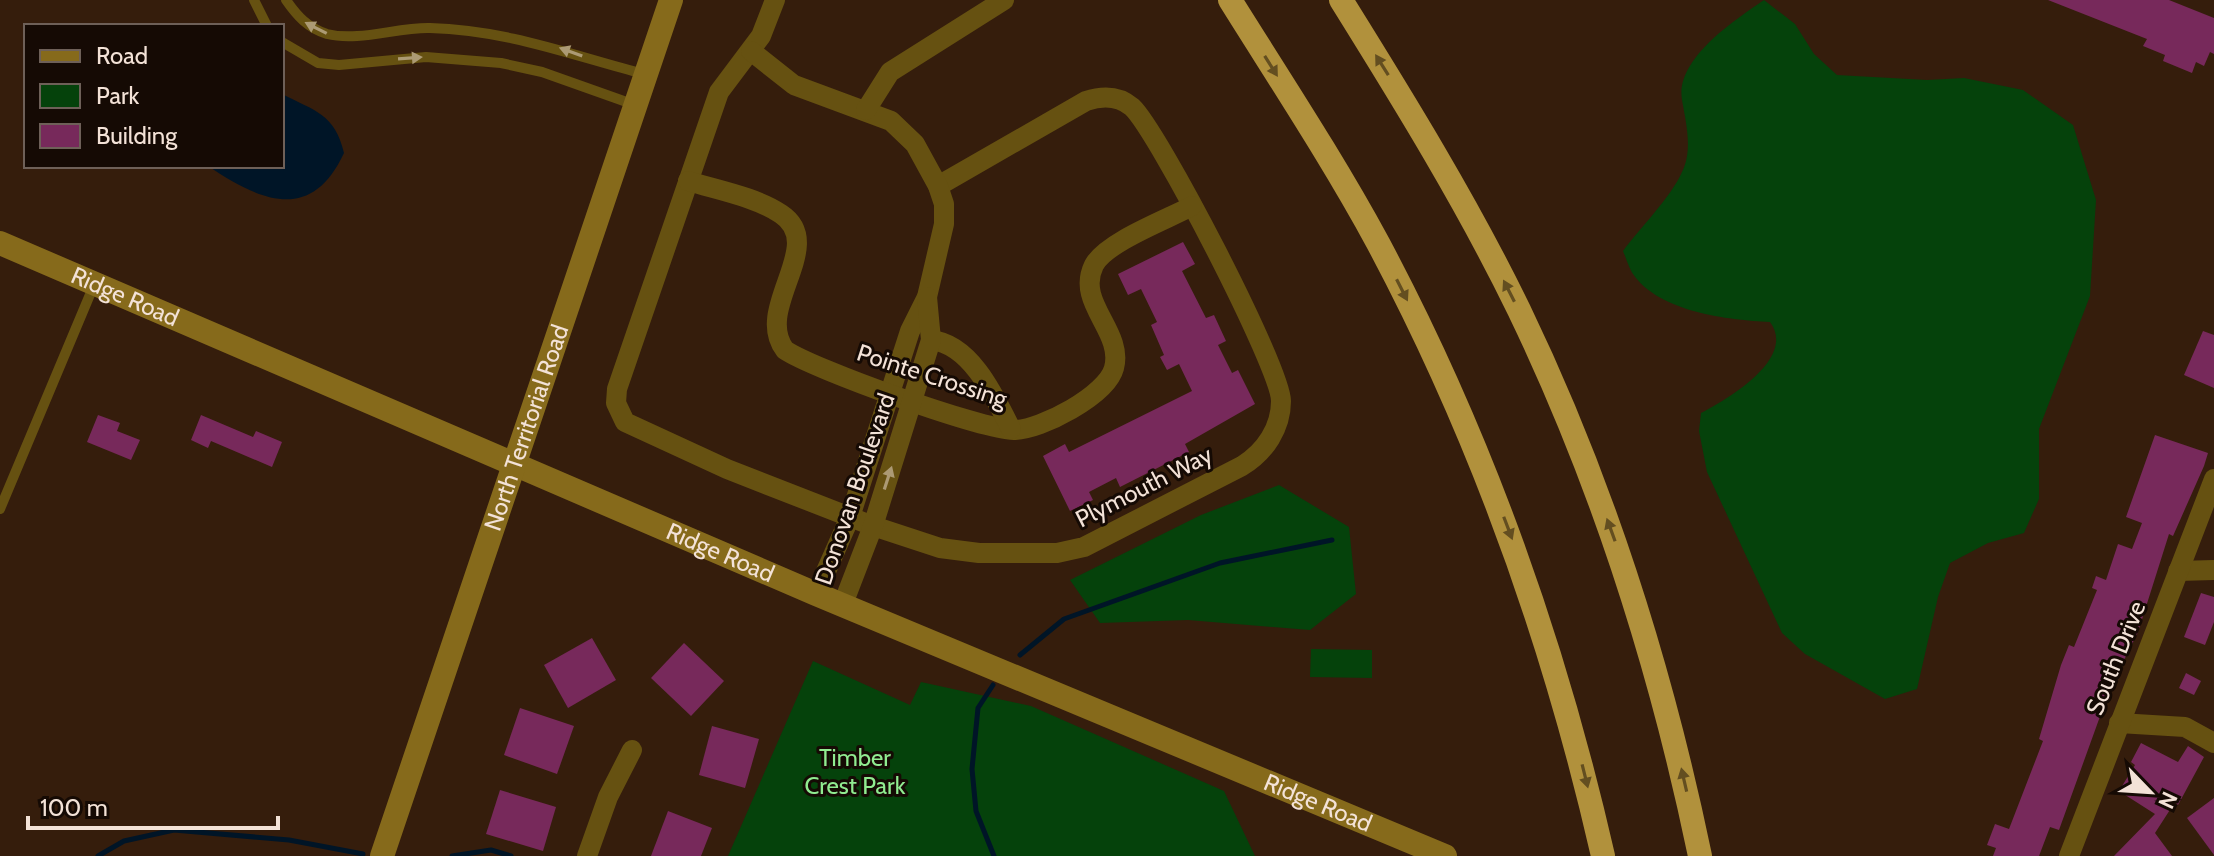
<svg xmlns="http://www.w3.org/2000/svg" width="2214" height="856" font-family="Cabin,sans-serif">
<rect width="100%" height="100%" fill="#351d0c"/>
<!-- green -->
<g fill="#05420b">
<path d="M1764,0l31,24 19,30 23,21 90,5 37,-2 59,12 50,35 23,75 -6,96 -51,133v70l-15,34 -36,10 -38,20 -12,34 -21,92 -32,10 -80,-45 -23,-21 -75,-161 -8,-41 2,-18c27,-14 96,-55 69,-91 -42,-2 -111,-10 -137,-48 -4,-6 -7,-16 -10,-23 17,-23 48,-54 59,-79 11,-22 4,-49 0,-72 -7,-41 53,-80 82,-100z"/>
<path d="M1279,485l70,42 7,67 -46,36 -122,-10 -88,3 -30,-43 131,-65z"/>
<path d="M1311,649l61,1v28l-62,-1z"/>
<path d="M813,661l97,44 11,-23 110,24 193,85 31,65h-527z"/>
</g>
<!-- water -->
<path fill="#001527" d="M282,94c33,17 53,20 62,59 -33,71 -84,48 -136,13h74z"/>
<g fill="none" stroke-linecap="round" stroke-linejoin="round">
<!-- stream -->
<g stroke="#001527" stroke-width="5">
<path d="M1020,655l44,-36 156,-56 112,-23"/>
<path d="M993,685l-15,23 -6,61 4,42 18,45"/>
<path d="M98,856l26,-15 50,-11 115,10 74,14"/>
<path d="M452,856l39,-6 20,6"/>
</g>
</g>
<!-- building -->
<g fill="#77295b">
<path d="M2048,0h121l45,18v36l-4,-2 -6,14 -8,-4 -4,11 -29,-12 2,-6 -22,-9 4,-7z"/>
<path d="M1183,242l12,22 -13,7 24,47 8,-3 12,26 -8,4 14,28 6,-3 17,34 -70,40 4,8 -69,35 -4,-9 -27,14 4,8 -23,11 -27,-55 22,-12 4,8 123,-61 -13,-27 -12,6 -7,-13 4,-2 -13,-30 6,-3 -16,-33 -13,6 -10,-21z"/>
<path d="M2203,331l11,4v53l-30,-13z"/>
<path d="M98,415l22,8 -3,8 23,9 -9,20 -44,-18z"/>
<path d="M201,415l52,22 3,-6 26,11 -10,25 -61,-26 -3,7 -17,-8z"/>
<path d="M2155,435l53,18 -4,13 -31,70 -4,-2 -31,98 -27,54 -52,144 -9,-3 -11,29h-46l3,-8 -9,-3 8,-21 14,5 34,-88 -4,-2 22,-74 8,-20 5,2 23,-57 -5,-2 4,-12 10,4 12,-36 14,5 10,-26 -16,-6z"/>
<path d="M2201,593l13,4v25l-9,23 -21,-8z"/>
<path d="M592,638l24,42 -48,28 -24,-43z"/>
<path d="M684,643l40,38 -33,35 -40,-38z"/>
<path d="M2186,673l15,8 -7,14 -15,-7z"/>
<path d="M520,708l54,18 -17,48 -53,-19z"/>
<path d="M712,726l47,13 -14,49 -46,-13z"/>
<path d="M2141,743l37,19 10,-16 16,11 -26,48 -3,-3 -20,31 17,23h-58l41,-42 -36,-23 16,-26 -4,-3z"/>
<path d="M500,790l56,17 -13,44 -57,-17z"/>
<path d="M2214,798v57l-27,-37z"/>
<path d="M668,811l44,17 -11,28h-50z"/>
</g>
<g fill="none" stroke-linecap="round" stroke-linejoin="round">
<!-- lane -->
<g stroke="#665111" stroke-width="10">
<path d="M254,0l13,26"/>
<path d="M286,0c11,16 22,28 41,34 32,8 71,-7 103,-6 77,2 141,27 214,46"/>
<path d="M282,42l36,21 21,2 87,-8 75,6 41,9 93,33"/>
<path d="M0,509l94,-224"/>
</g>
<!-- street -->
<g stroke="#665111" stroke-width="20">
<path d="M775,0l-14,36 -42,56 -102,297 -1,14 9,19 102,47 146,57 67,22 39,5h78l27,-6 158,-81c23,-14 39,-38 39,-65 0,-33 -123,-270 -149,-294 -14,-12 -31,-11 -46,-6l-148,85"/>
<path d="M751,51l43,34 97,36 24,23 23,42 6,18v20l-17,73 -17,34 -60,186 -34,77"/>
<path d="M866,110l24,-38 114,-72"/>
<path d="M688,181c29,9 68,16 93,33 47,31 -28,94 4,136 30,20 195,79 229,80 27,0 93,-35 100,-62 10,-37 -39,-65 -20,-103 12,-23 74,-46 98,-59"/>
<path d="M931,340c40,4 64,57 80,89"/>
<path d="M2178,571l36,-1"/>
<path d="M843,604l30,-78 58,-186 -4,-43"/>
<path d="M2119,723l66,4 29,16"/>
<path d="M587,856l21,-59 24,-47"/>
<path d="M2069,856l145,-377"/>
</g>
<!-- secondary -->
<g stroke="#866a1b" stroke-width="24">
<path id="s1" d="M0,243l816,351 629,262"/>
<path id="s2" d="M382,856l289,-856"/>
</g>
<!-- highway -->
<g stroke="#b1913c" stroke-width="24">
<path d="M1230,0c50,80 103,160 148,243 104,195 176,398 225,613"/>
<path d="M1341,0c63,101 126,203 178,310 84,174 142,358 181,546"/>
</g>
</g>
<!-- one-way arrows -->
<defs><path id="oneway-solid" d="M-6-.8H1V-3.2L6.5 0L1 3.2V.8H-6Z" transform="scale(2)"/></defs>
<g fill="#ac9a74">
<use href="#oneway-solid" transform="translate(316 28) rotate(-153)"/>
<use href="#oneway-solid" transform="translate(571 52) rotate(-160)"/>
<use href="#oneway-solid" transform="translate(410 58) rotate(-4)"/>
<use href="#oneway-solid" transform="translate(888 478) rotate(-72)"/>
</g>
<g fill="#634e20">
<use href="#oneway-solid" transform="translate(1382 65) rotate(-122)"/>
<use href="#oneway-solid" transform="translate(1271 66) rotate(58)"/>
<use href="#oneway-solid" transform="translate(1402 290) rotate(63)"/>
<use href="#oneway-solid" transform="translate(1509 291) rotate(-117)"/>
<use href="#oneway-solid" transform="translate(1508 528) rotate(69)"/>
<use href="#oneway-solid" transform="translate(1611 530) rotate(-110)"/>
<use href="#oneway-solid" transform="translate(1585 776) rotate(76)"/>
<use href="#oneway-solid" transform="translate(1684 780) rotate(-103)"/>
</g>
<g text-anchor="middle" stroke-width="6" stroke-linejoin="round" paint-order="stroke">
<!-- street labels -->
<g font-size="24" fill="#f3e2d7" stroke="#150a04">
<text dy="8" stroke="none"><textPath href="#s1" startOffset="136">Ridge Road</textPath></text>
<text transform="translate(932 376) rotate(18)" y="8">Pointe Crossing</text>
<text dy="8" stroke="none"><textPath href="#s2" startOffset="452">North Territorial Road</textPath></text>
<text transform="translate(1144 487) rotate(-27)" y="8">Plymouth Way</text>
<text transform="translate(855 489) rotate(-71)" y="8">Donovan Boulevard</text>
<text dy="8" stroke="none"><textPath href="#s1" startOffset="784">Ridge Road</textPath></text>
<text transform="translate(2116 658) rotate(-68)" y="8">South Drive</text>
<text dy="8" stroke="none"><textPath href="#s1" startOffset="1432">Ridge Road</textPath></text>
</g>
<!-- park labels -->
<g font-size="24" fill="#90ec90" stroke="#150a04">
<text x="855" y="766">Timber<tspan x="855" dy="28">Crest Park</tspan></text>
</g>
</g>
<!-- legend -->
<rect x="24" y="24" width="260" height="144" fill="#150a04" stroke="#6e6058" stroke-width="2"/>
<rect x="40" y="50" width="40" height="12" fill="#866a1b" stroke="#6e6058" stroke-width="2"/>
<text x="96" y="64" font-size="24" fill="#f3e2d7">Road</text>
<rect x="40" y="84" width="40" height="24" fill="#05420b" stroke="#6e6058" stroke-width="2"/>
<text x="96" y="104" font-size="24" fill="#f3e2d7">Park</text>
<rect x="40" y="124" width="40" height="24" fill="#77295b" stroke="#6e6058" stroke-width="2"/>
<text x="96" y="144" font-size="24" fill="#f3e2d7">Building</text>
<!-- north arrow -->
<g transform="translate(2150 792) rotate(115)" stroke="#150a04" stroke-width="6" paint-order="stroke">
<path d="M0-6L14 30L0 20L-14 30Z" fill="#f3e2d7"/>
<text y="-12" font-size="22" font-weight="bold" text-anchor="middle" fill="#f3e2d7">N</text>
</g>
<!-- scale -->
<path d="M28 816v12h250v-12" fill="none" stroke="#f3e2d7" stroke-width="4"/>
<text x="40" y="816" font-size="24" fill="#f3e2d7" stroke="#150a04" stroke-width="6" paint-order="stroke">100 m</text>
</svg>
